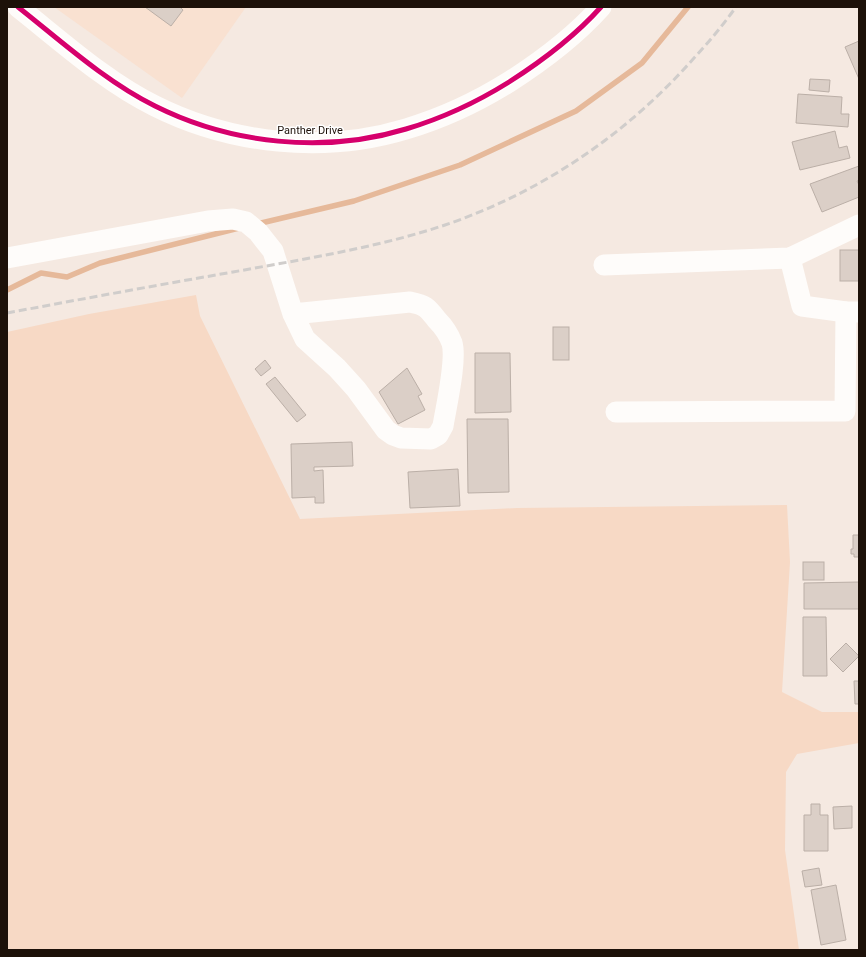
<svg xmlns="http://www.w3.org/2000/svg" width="866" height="957" font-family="Roboto,sans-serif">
<rect width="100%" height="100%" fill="#f5e9e1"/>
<!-- built -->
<path fill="#f9e1d1" d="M54,7h192l-64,91z"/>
<!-- green -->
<path fill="#f7d9c5" d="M196,295l4,21 100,203 217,-11 270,-3 3,57 -8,130 40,20h37v31l-62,11 -11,18 -1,78 14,100h-792v-618l82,-18z"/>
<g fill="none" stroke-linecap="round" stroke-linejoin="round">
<!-- stream -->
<g stroke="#e6b99a" stroke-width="5.5">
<path d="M257,224l97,-23 106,-36 116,-54 66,-48 46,-56"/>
<path d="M7,290l34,-17 26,4 33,-14 139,-35"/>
</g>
</g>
<!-- building -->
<g fill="#dbcfc7" stroke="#bbafa7">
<path d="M145,7h35l3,3 -12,16z"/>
<path d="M859,41v38l-14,-32z"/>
<path d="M810,79l20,1 -1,12 -20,-2z"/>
<path d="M798,94l44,3 -1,17h8l-1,13 -52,-4z"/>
<path d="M835,131l4,17 8,-2 3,12 -50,12 -8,-28z"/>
<path d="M859,166v14l-2,1 2,4v12l-37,15 -12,-28z"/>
<rect x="840" y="250" width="19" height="31"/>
<rect x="553" y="327" width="16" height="33"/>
<path d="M475,353h35l1,59 -36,1z"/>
<path d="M265,360l6,8 -10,8 -6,-7z"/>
<path d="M407,368l15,26 -4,2 7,14 -27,14 -19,-32z"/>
<path d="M275,377l31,38 -9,7 -31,-38z"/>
<path d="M467,419h41l1,73 -41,1z"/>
<path d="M352,442l1,24 -39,1v4l9,-1 1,33h-9v-6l-23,1 -1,-54z"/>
<path d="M458,469l2,37 -50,2 -2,-36z"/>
<path d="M853,535h6v22h-5v-3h-3v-5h2z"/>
<rect x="803" y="562" width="21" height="18"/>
<path d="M859,582v27h-55v-26z"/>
<path d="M803,617h23l1,59h-24z"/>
<path d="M846,643l13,13 -16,16 -13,-13z"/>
<path d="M854,681h5v23h-4z"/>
<path d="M811,804h9v11h8v36h-24v-36h7z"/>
<path d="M852,806v22l-18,1 -1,-22z"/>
<path d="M819,868l3,17 -17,2 -3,-16z"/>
<path d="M836,885l10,55 -25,5 -10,-55z"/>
</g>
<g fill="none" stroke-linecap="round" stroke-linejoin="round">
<!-- minor -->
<g stroke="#fefcfa" stroke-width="21">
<path d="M18,7c43,34 88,75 137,99 76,38 169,48 251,23 37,-11 71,-27 103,-47 33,-21 66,-46 92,-75"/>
<path d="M7,258l201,-37 25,-2 13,3 12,10 15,19 20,63 12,25 32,29 19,21 30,41 7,5 8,3 30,1 7,-4 5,-9c3,-19 14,-66 9,-83 -3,-8 -9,-17 -15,-23 -10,-13 -12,-15 -27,-18l-117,12"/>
<path d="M790,258l12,48 44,6h13"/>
<path d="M604,265l186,-7 69,-33"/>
<path d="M616,412l229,-1 1,-99"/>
</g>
<!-- rail -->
<path stroke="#d0cdcb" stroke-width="3" stroke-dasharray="8 4" stroke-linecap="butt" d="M7,313c75,-14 151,-28 226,-41 71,-13 143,-24 212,-47 97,-33 182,-91 249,-167 15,-16 29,-33 42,-51"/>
<!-- cycleway casing -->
<g stroke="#fff" stroke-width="8">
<path id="cycleway" d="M18,7c43,34 88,75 137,99 76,38 169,48 251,23 37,-11 71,-27 103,-47 33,-21 66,-46 92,-75"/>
</g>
<!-- cycleway -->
<use href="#cycleway" stroke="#d6006c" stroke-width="5"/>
</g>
<g text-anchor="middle" stroke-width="3" stroke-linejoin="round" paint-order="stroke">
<!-- street labels -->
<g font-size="11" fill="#1d1109" stroke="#fff">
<text x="310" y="134">Panther Drive</text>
</g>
</g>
<!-- border -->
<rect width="866" height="957" fill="none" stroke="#1d1109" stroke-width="16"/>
</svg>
